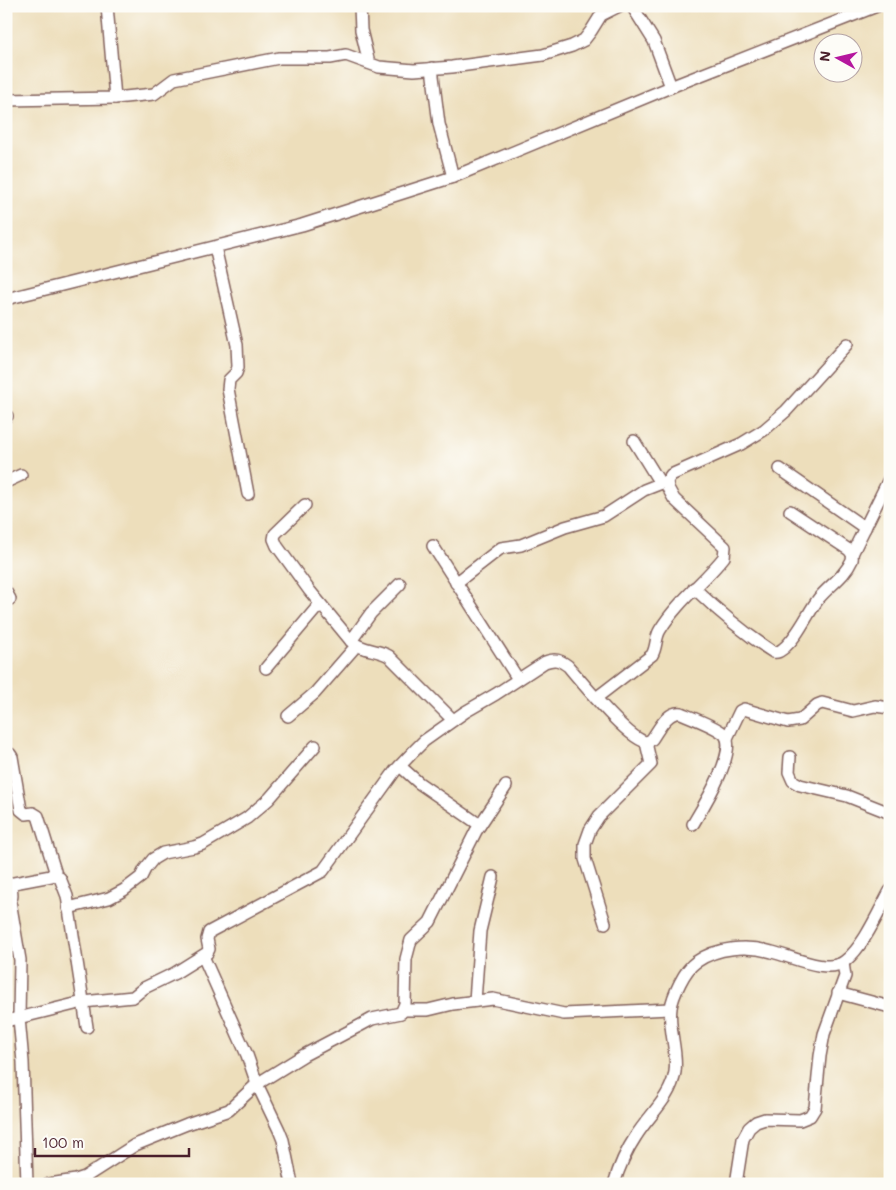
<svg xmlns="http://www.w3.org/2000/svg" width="896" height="1190" font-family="Mali,sans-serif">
<rect width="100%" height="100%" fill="#fdfcf7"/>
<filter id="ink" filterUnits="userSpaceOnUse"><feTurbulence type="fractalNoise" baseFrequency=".02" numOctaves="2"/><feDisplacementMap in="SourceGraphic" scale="10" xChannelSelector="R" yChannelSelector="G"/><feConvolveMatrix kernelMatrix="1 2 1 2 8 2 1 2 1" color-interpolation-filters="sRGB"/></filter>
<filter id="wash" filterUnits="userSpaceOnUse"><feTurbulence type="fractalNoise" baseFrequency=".0096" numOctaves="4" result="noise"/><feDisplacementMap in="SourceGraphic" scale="20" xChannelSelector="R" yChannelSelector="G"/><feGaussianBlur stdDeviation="1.12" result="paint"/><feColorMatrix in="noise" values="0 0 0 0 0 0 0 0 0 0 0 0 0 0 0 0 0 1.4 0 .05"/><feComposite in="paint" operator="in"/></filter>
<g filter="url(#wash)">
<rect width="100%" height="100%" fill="#eddebb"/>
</g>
<g filter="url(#ink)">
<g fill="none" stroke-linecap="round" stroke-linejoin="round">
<!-- street casing -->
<g stroke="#83625d" stroke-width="14">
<g id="street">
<path d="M107,6l8,92"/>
<path d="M360,6l1,24 8,33"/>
<path d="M632,6l22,35 17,46"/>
<path d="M432,68l7,56 14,53"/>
<path d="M6,100l109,-2 39,-4 20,-15 105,-21h51l16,-3 33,12 35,3 38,-3 91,-12 29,-9 12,-6 7,-9 10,-16 18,-9"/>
<path d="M215,247l22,98 1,22 -2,6 -7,7 -1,9 20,105"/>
<path d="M6,299l296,-74 151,-48 225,-93 199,-78"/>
<path d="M6,416h1"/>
<path d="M634,441l26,42"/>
<path d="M780,469l85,59"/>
<path d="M6,482l15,-7"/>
<path d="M305,505l-30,29 -1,5 3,7 32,44 42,51c11,10 26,8 38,15l64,64"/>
<path d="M433,546l85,133"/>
<path d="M852,554l38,-77"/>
<path d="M456,583l45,-35 20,-3 44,-18 39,-11 40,-26 23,-9"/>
<path d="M694,588c25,24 50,45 79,64 5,1 7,-1 11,-4 15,-13 23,-34 35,-50 11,-13 26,-22 33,-38 1,-5 0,-7 -3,-10l-59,-39"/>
<path d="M6,592l4,7"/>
<path d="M351,641l20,-28 29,-29"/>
<path d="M266,668l54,-64"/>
<path d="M596,698l56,-43c5,-8 3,-17 8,-25 17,-28 44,-48 64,-73l1,-10 -51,-48 -6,-11 -1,-7 4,-6 70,-31 23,-14 22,-19 61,-67"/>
<path d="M288,716l27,-23 41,-47"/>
<path d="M727,738l13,-27 4,-2 44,13 12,-2 17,-15 5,-2 31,8 22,-5 15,2"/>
<path d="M6,752l4,2 2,3 9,53 5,4 7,-1 5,3 17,55 -4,5 -37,7 -3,4c1,7 3,13 -5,16"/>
<path d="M790,757l-1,15 4,9 7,4 47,11 43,17"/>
<path d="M400,766l19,17 61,42"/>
<path d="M53,874l7,4 7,18 20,131"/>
<path d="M10,901l10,59 -1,58 4,44 4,122"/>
<path d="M68,908l41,-10 15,-8 17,-13 4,-8 8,-10 10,-6 31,-6 9,-3 44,-26 22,-19 46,-53"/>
<path d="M605,923l-20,-64v-15l5,-14 9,-14 52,-52 -4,-17 1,-5"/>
<path d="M203,956l44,99 10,29 22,46 4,10 9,44"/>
<path d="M838,993l52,14"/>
<path d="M475,1001l5,-70 13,-54"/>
<path d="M404,1010h24l25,-6 40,-5 71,15 106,-5"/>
<path d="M6,1021l77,-19 50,-5 11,-9 31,-15 32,-20 2,-4 -2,-10 2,-7 114,-61 72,-100 18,-19 11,-11 41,-29 31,-18 49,-32c10,-4 15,-2 23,4 13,15 63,77 80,76l4,-3c7,-10 15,-28 29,-26 12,5 33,13 42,20 18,14 -21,76 -30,91"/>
<path d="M49,1184l27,-4 9,-3 50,-32 52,-21 42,-14 28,-26 47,-29 57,-30 11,-6 29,-6 4,-9 1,-45 5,-19 19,-18 46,-91 30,-45"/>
<path d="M614,1184c5,-17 12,-33 22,-48 13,-21 35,-38 39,-64 3,-21 -7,-43 -4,-64 1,-9 5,-17 9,-25 4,-8 9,-16 16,-21 21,-15 51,-17 76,-10 19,4 56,23 73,9 19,-15 33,-48 45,-70"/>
<path d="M736,1184l7,-45 6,-11 7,-6 9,-3 35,1 10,-4 5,-8 5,-52 4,-22 21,-58 -2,-13"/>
</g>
</g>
<!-- street -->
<use href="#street" stroke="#fff" stroke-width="11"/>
</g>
</g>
<!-- margin -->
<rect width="896" height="1190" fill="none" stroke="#fdfcf7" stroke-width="25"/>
<!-- north arrow -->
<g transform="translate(838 58) rotate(278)"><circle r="24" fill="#fdfcf7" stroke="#b5a4a5"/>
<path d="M0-4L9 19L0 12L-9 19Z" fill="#b5179e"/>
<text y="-8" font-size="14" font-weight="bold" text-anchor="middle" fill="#4a1f2b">N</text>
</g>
<!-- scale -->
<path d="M35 1148v8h154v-8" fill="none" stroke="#4a1f2b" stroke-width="2.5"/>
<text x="42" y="1148" font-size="15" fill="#4a1f2b" stroke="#fdfcf7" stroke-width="4" paint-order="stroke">100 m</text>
</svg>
